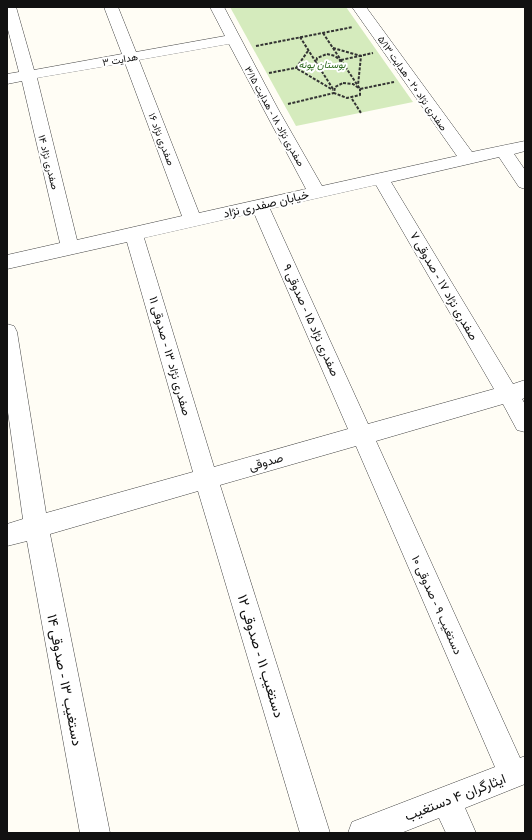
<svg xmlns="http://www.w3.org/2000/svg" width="532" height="840" font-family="'Times New Roman',Vazirmatn,serif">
<rect width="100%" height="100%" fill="#fffdf5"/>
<!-- green -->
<path fill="#d5ebbd" d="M230,7h116l67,95 -117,24z"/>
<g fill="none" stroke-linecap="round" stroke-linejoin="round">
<!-- minor casing -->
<g stroke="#444" stroke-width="1">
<path id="minor" d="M7,7h9l18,63 88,-16 -18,-47h14l18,45 89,-16 -15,-29h14l54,102 44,77 135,-30 -105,-149h14l106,145 53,-11v10l-11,3 11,16v19l-6,-2 -20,-30 -108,25 122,202 12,-4v18l-3,1 3,5v28l-8,-2 -14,-26 -127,37 144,317 5,-2v28l-60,24 11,25h-30l-7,-15 -38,15h-53l4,-11 143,-55 -139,-321 -136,39 110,348h-30l-102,-342 -148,43 60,299h-30l-53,-292 -20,5v-22l16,-5 -16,-114v-81l7,2 3,6 29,181 147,-41 -66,-230 -120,27v-14l53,-12 -38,-162 -15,3v-10l12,-2 -12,-46zM229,44l77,145 -107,24 -60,-153zM125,63l57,153 -105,24 -40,-162zM376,185l118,204 -126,35 -98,-215zM254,213l94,216 -134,38 -70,-229z"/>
</g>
<!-- path -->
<g stroke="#333" stroke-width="2" stroke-dasharray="3 1.5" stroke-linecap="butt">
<path d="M323,33l37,56 34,-7"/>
<path d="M300,37l33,52"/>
<path d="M256,46l97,-19"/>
<path d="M333,48l28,8 -3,29"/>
<path d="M308,51l-12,17 37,22"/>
<path d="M327,54l8,2 5,4v6l-13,3 -11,-5 1,-6z"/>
<path d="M341,60l32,-7"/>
<path d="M269,73l47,-9"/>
<path d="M343,83l10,1 7,5v6l-13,3 -13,-5 1,-6z"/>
<path d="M352,99l9,14"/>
<path d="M288,104l46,-11"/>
</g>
<!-- minor -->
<use href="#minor" fill="#fff" fill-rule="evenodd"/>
</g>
<g text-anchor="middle" stroke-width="4" stroke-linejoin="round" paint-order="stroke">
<!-- far-street labels -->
<g font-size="10" fill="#111" stroke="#fff">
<text transform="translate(120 59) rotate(-10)" y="4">هدایت ۳</text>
<text transform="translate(413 83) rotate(55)" y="4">صفدری نژاد ۲۰ - هدایت ۵/۱۳</text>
<text transform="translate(275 116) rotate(61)" y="4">صفدری نژاد ۱۸ - هدایت ۳/۱۵</text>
<text transform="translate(162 139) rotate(69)" y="4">صفدری نژاد ۱۶</text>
<text transform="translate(49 162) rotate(76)" y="4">صفدری نژاد ۱۴</text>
</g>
<!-- far-park labels -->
<g font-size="10" font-style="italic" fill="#2f6b1f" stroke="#fff">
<text x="322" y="68">بوستان پونه</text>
</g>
<!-- street labels -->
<g font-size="12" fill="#111" stroke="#fff">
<text transform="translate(266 204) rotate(-13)" y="4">خیابان صفدری نژاد</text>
<text transform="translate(444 286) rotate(60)" y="4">صفدری نژاد ۱۷ - صدوقی ۷</text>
<text transform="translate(311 320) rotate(66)" y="4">صفدری نژاد ۱۵ - صدوقی ۹</text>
<text transform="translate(170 356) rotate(74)" y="4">صفدری نژاد ۱۳ - صدوقی ۱۱</text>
<text transform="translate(266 462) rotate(-16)" y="4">صدوقی</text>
<text transform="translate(437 605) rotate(66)" y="4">دستغیب ۹ - صدوقی ۱۰</text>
</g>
<!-- near-street labels -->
<g font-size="14" fill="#111" stroke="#fff">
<text transform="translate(261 656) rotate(73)" y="5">دستغیب ۱۱ - صدوقی ۱۲</text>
<text transform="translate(65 680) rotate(79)" y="5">دستغیب ۱۳ - صدوقی ۱۴</text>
<text transform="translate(455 797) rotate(-21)" y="5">ایثارگران ۴ دستغیب</text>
</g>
</g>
<!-- border -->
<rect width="532" height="840" fill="none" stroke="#111111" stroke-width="16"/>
</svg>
